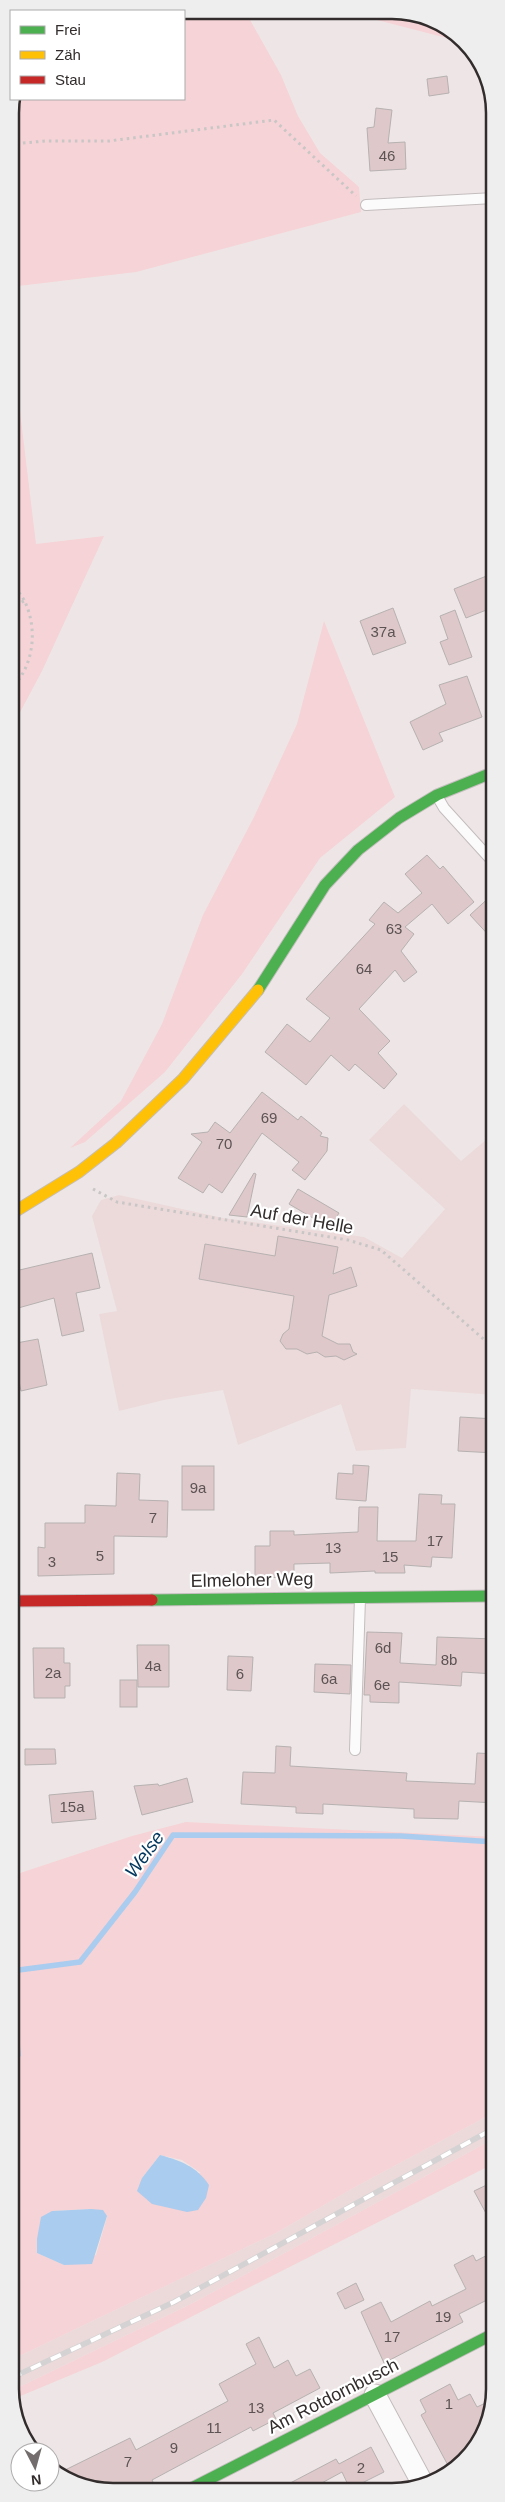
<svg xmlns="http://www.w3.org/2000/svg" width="505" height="2502" font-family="Helvetica,sans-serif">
<rect width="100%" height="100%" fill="#eee6e6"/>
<!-- built -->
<g fill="#ecdadb">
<path d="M404,1104l57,57 33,-28 1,262 -84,-6 -5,59 -50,3 -15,-47 -103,41 -15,-55 -59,10 -45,11 -20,-97 18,-3 -25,-95 9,-16 18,-5 104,23 141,19 38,21 43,-49 -76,-69z"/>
<path d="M495,2112v26l-302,165 -182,88v-31l265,-127 79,-46z"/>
</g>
<!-- green -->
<g fill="#f6d3d6" fill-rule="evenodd">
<path d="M112,10l133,1 36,64 17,41 22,37 39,34 2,25 -225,60 -126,15v-181l2,-7h172v-88h-78z"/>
<path d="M350,13h69l47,30z"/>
<path d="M18,395l18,149 68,-8 -62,135 -32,60v-334z"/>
<path d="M324,621l71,176 -75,61 -78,116 -77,98 -80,70 -15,6 51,-47 41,-77 41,-109 51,-98 43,-93z"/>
<path d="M186,1822l309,15v275l-140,75 -79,46 -265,127v-279l4,-2 -4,-1v-202l121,-40zM160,2155l22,5 19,13 -59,5zM91,2209l16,8 -11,38 -32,10 -27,-12 15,-42z"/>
<path d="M495,2138v25l-393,199 -91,38v-9l182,-88z"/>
</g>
<!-- water -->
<g fill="#ace">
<path d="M160,2155c21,6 36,11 49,30l-3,13 -8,12 -11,2 -35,-8 -15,-13 5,-13z"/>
<path d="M91,2209l12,1 4,6 -15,48 -28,1 -27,-12v-14l4,-22 11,-6z"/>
</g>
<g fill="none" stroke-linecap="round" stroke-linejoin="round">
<!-- stream -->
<path stroke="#ace" stroke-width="5.5" d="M11,2068l7,-13 -7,-84 69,-9 55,-70 38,-57 228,1 94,6"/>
</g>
<!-- building -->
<g fill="#dec8ca" stroke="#b7b1b1">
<path d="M447,76l2,17 -20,3 -2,-17z"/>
<path d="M376,108l16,2 -4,33 17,-1 1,27 -36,2 -3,-43 7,-1z"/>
<path d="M494,573v34l-28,11 -12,-29z"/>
<path d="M393,608l13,35 -33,12 -13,-34z"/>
<path d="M455,610l17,47 -23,8 -9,-23 8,-3 -8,-23z"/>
<path d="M467,676l15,41 -43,16 4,8 -20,9 -13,-28 36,-18 -7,-19z"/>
<path d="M427,855l13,14 3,-3 31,36 -26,22 -16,-20 -27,23 9,7 -13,17 16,21 -13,10 -9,-12 -36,39 31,32 -12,12 19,21 -13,15 -29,-25 -6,7 -18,-16 -25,30 -41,-33 22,-28 23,18 20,-24 -24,-19 69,-75 -6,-4 15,-18 14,11 24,-20 -17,-19z"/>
<path d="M494,893v48l-24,-26z"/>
<path d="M262,1092l36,28 3,-4 21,17 -2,3 8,2 -1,13 -22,29 -13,-10 7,-8 -37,-29 -40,60 -13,-9 -6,9 -25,-15 24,-36 -11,-8 17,-2 7,-10 15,11z"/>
<path d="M254,1173l2,1 -9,43 -18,-2z"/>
<path d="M298,1189l41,24 -9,15 -41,-24z"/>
<path d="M278,1236l60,11 -5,27 18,-7 6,19 -28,9 -7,41 16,8h12l3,8 4,2 -13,6 -8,-4 -11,1 -8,-5 -10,2 -10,-5h-11l-6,-8 3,-7 6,-5 5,-33 -95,-17 6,-35 70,12z"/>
<path d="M92,1253l8,35 -24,5 8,38 -22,5 -8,-38 -43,12v-38z"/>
<path d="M38,1339l9,46 -26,6 -10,-47z"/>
<path d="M460,1417l35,2v34l-37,-2z"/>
<path d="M353,1465l16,1 -3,35 -30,-2 2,-26 15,1z"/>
<rect x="182" y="1466" width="32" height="44"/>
<path d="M117,1473l23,1 -1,26 29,1 -1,36 -53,-1v38l-76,2v-29l7,1v-25h40v-18l31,1z"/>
<path d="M419,1494l23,1 -1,9h14l-3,54 -20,-1 -1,10 -27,-2 1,8h-30v-2l-45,2v-10l-36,1v13l-39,1v-32h15v-15h24v4l64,-3 1,-25h19l-1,34h39z"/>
<path d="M367,1632l35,1 -2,30 36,2 1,-28 58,2v35l-33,-2 -1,14 -62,-4v21l-29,-1v-7h-6z"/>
<path d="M137,1645h32v42h-31z"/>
<path d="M33,1648h31v15h6v23h-5v12h-31z"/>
<path d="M228,1656l25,1 -2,34 -24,-1z"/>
<path d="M315,1664l36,1 -1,29 -36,-2z"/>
<rect x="120" y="1680" width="17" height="27"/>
<path d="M276,1746l15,1 -1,19 117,7 -1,8 69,3 2,-31 18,1v49l-36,-2 -1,18 -44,-1v-9l-91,-5v10l-27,-1v-6l-55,-3 2,-32 32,1z"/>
<path d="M25,1749h30l1,15 -31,1z"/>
<path d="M187,1778l6,24 -51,13 -8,-29 24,-2 1,2z"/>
<path d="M93,1791l3,28 -44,4 -3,-28z"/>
<path d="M495,2181v49l-21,-39z"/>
<path d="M495,2251v45l-36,18 4,8 -79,41 -23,-51 20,-10 10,20 39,-21 2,5 34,-17 -12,-24 19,-10 3,6z"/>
<path d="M356,2283l8,17 -19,9 -8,-16z"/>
<path d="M259,2337l15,31 14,-8 8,16 14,-7 10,19 -47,25 3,6 -23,12 -2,-4 -99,53 1,2 -16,8h-45l-31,-18 69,-34 6,12 92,-49 -9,-17 37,-20 -10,-20z"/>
<path d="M450,2384l8,16 12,-6 7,13 17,-8 -25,58 -18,14 -30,-56 5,-3 -6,-12z"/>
<path d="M371,2447l13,25 -34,17 -8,-17 -35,19h-32l61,-32 3,5z"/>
</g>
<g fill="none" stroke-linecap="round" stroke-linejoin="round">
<!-- lane casing -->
<g stroke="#c4bdbe" stroke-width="12">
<g id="lane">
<path d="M366,205l128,-7"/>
<path d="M437,796l7,12 50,55"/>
<path d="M355,1750l5,-152"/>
</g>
</g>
<!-- street casing -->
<g stroke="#c4bdbe" stroke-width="23">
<path id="street" d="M375,2395l49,91"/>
</g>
<!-- fast casing -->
<g stroke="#c4bdbe" stroke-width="13">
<g id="fast">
<path d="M258,990l67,-105 33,-35 41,-32 38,-23 57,-23"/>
<path d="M152,1600l343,-4"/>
<path d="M188,2490l307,-157"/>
</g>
</g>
<!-- slow casing -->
<g stroke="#c4bdbe" stroke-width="13">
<path id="slow" d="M11,1214l68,-42 37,-29 67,-64 75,-89"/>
</g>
<!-- jam casing -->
<g stroke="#c4bdbe" stroke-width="13">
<path id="jam" d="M11,1601l141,-1"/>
</g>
<!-- path -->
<g stroke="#c9c6c6" stroke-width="3" stroke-dasharray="2.5 4" stroke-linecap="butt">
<path d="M10,144l36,-3h63l165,-21 82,76"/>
<path d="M10,583c5,5 12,12 15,19 13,28 9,65 -15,88"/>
<path d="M10,608l14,-7"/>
<path d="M10,626l3,28 -3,3"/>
<path d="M93,1189l24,13 231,38 33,10 114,99"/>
</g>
<!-- lane -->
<use href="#lane" stroke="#fcfbfb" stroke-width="10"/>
<!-- street -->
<use href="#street" stroke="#fcfbfb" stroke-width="21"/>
<!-- fast -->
<use href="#fast" stroke="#4caf50" stroke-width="11"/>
<!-- slow -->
<use href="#slow" stroke="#ffc107" stroke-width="11"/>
<!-- jam -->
<use href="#jam" stroke="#c62828" stroke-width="11"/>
<!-- rail casing -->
<g stroke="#d4d2d2" stroke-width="5.5">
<path id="rail" d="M11,2378l163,-76 321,-174"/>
</g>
<!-- rail -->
<use href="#rail" stroke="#fff" stroke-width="4" stroke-dasharray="11" stroke-linecap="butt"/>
</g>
<g text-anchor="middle" stroke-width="4.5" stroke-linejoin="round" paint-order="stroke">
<!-- number labels -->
<g font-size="15" fill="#5d5354">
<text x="387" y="161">46</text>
<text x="383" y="637">37a</text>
<text x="394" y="934">63</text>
<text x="364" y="974">64</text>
<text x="269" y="1123">69</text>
<text x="224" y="1149">70</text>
<text x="198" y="1493">9a</text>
<text x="153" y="1523">7</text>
<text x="435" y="1546">17</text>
<text x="333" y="1553">13</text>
<text x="100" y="1561">5</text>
<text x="390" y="1562">15</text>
<text x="52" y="1567">3</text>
<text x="383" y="1653">6d</text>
<text x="449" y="1665">8b</text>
<text x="153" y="1671">4a</text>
<text x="53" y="1678">2a</text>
<text x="240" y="1679">6</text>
<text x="329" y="1684">6a</text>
<text x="382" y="1690">6e</text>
<text x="72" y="1812">15a</text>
<text x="443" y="2322">19</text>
<text x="392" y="2342">17</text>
<text x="449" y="2409">1</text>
<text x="256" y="2413">13</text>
<text x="214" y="2433">11</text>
<text x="174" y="2453">9</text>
<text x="128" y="2467">7</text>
<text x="361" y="2473">2</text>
</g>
<!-- street labels -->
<g font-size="18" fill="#322c2c" stroke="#fff">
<text transform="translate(302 1219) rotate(10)" y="6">Auf der Helle</text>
<text transform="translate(252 1580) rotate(-1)" y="6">Elmeloher Weg</text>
<text transform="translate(333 2396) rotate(-27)" y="6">Am Rotdornbusch</text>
</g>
<!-- water labels -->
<g font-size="19" font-style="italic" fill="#02365c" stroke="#fff">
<text transform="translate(144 1854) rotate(-54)" y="7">Welse</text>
</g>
</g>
<!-- crop -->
<path d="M0 0H505V2502H0ZM113 19H392A94 94 0 0 1 486 113V2389A94 94 0 0 1 392 2483H113A94 94 0 0 1 19 2389V113A94 94 0 0 1 113 19Z" fill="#efeeee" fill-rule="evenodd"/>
<path fill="none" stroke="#322c2c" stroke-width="2.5" d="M113 19H392A94 94 0 0 1 486 113V2389A94 94 0 0 1 392 2483H113A94 94 0 0 1 19 2389V113A94 94 0 0 1 113 19Z"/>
<!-- legend -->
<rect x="10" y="10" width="175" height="90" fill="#ffffff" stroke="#adabab"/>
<rect x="20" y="26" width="25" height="8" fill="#4caf50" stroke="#adabab"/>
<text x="55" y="35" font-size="15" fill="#322c2c">Frei</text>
<rect x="20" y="51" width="25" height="8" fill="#ffc107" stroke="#adabab"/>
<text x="55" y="60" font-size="15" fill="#322c2c">Zäh</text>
<rect x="20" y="76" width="25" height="8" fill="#c62828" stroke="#adabab"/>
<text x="55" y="85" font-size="15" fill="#322c2c">Stau</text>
<!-- north arrow -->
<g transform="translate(35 2467) rotate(174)"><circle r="24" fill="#ffffff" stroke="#adabab"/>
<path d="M0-4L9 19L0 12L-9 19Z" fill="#746d6d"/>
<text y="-8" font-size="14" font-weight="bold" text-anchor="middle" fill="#322c2c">N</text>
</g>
</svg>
